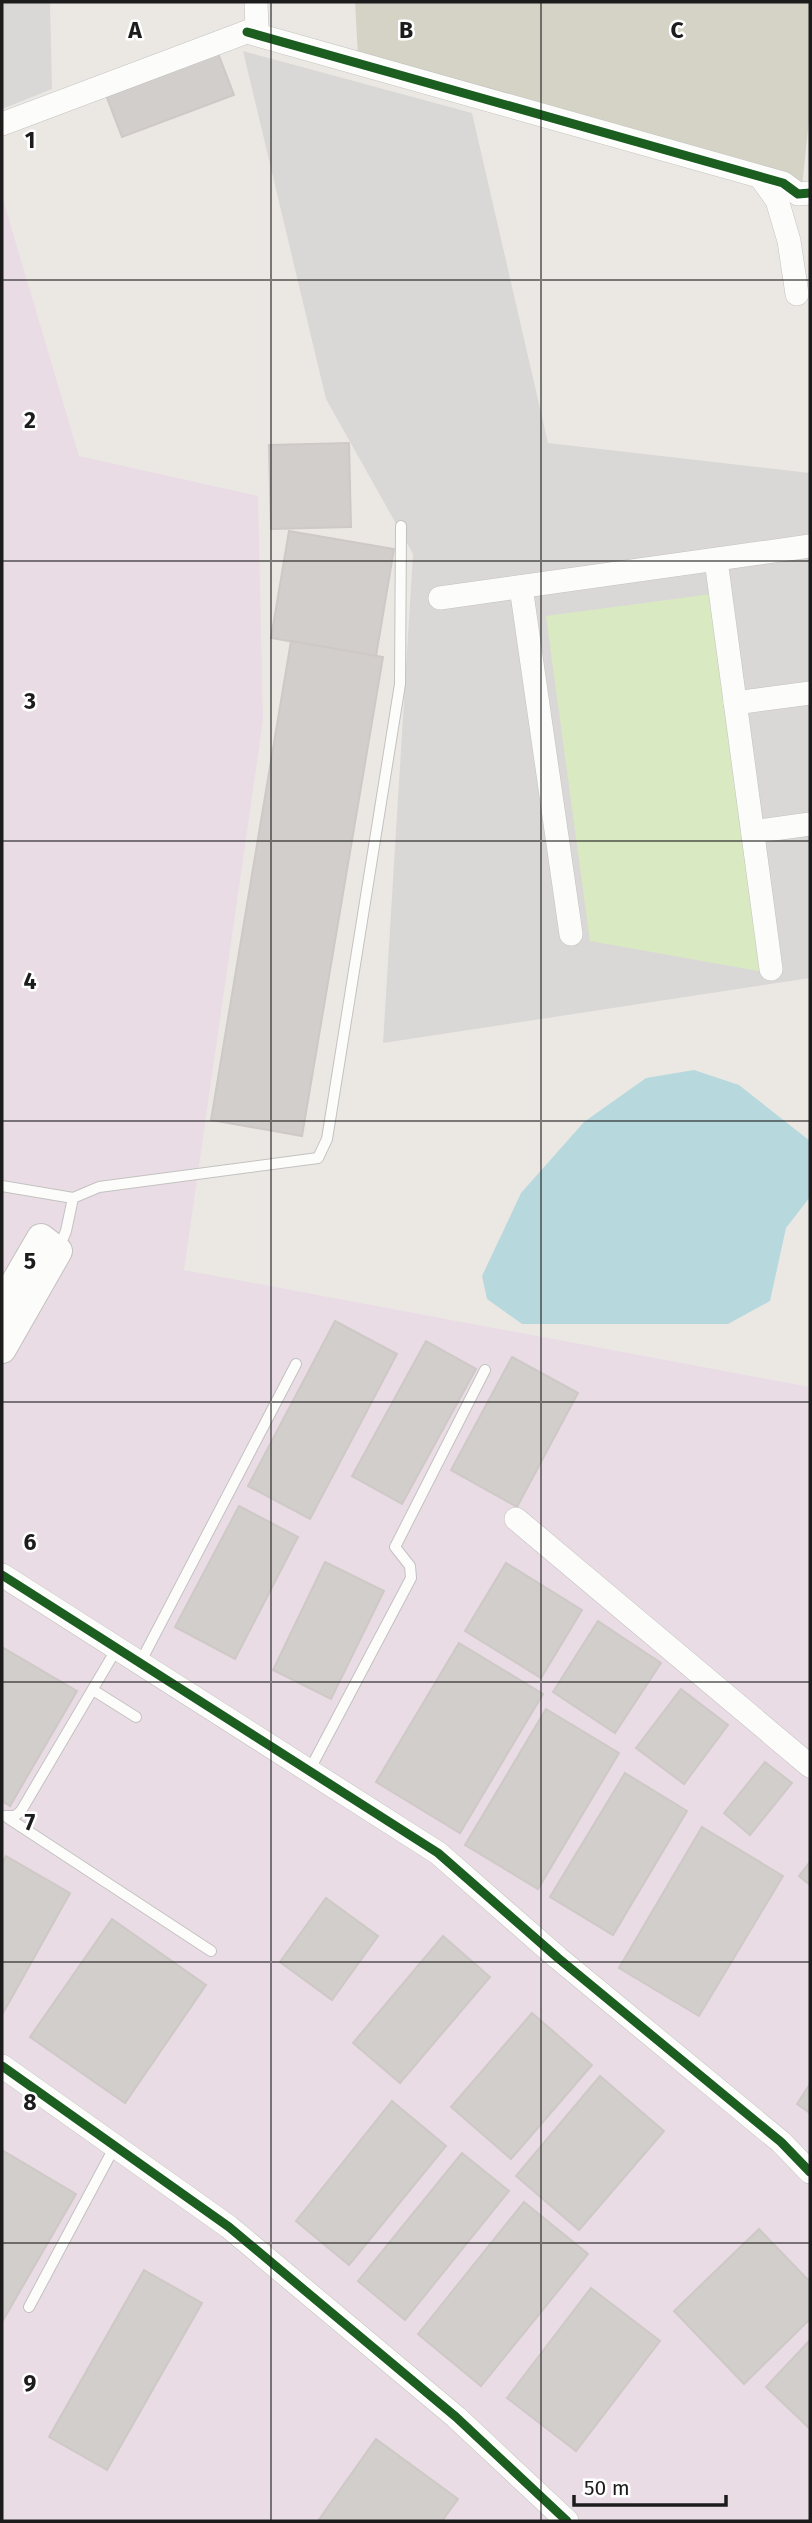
<svg xmlns="http://www.w3.org/2000/svg" width="812" height="2523" font-family="'Fira Sans',sans-serif">
<rect width="100%" height="100%" fill="#ebe8e4"/>
<!-- residential -->
<g fill="#dad8d6">
<path d="M2,2h48l2,87 -50,20z"/>
<path d="M243,51l229,62 76,330 262,30v505l-427,65 30,-489 -87,-155z"/>
</g>
<!-- industrial -->
<path fill="#e9dce5" d="M2,196l77,260 179,40 5,224 -79,550 626,117v1134h-808z"/>
<!-- construction -->
<path fill="#d4d3c6" d="M355,2h455v108l-8,77 -444,-130z"/>
<!-- grass -->
<path fill="#d9e9c2" d="M712,594l52,378 -174,-31 -44,-325z"/>
<!-- water -->
<path fill="#b7d9de" d="M694,1070l45,15 71,56v56l-24,31 -16,73 -42,23h-206l-35,-25 -5,-23 39,-83 63,-71 62,-44z"/>
<!-- building -->
<g fill="#d1cecb" stroke="#cec9c6" stroke-width="2">
<path d="M218,53l16,42 -112,42 -16,-42z"/>
<path d="M349,443l2,84 -80,2 -2,-84z"/>
<path d="M289,531l105,18 -18,107 -105,-18z"/>
<path d="M291,641l92,16 -81,479 -91,-16z"/>
<path d="M335,1321l62,33 -87,165 -62,-33z"/>
<path d="M426,1341l50,28 -74,135 -50,-28z"/>
<path d="M512,1357l66,36 -61,114 -66,-37z"/>
<path d="M239,1506l59,31 -63,122 -60,-32z"/>
<path d="M325,1562l59,29 -53,108 -58,-29z"/>
<path d="M506,1563l76,47 -41,68 -76,-47z"/>
<path d="M598,1621l63,42 -46,70 -62,-41z"/>
<path d="M459,1643l84,51 -83,139 -84,-51z"/>
<path d="M2,1647l75,44 -67,115 -8,-5z"/>
<path d="M681,1689l47,36 -44,59 -48,-36z"/>
<path d="M546,1709l73,44 -81,136 -73,-44z"/>
<path d="M765,1762l27,21 -42,52 -26,-22z"/>
<path d="M625,1773l62,38 -74,124 -63,-38z"/>
<path d="M702,1827l81,49 -84,140 -80,-48z"/>
<path d="M6,1856l64,37 -68,122v-152z"/>
<path d="M810,1862v23l-11,-9z"/>
<path d="M326,1898l52,38 -46,64 -52,-38z"/>
<path d="M112,1919l94,66 -81,118 -95,-66z"/>
<path d="M443,1936l47,41 -90,106 -47,-40z"/>
<path d="M532,2013l60,52 -81,94 -60,-52z"/>
<path d="M600,2076l64,55 -85,99 -63,-54z"/>
<path d="M810,2084v29l-13,-9z"/>
<path d="M392,2101l54,45 -97,119 -53,-44z"/>
<path d="M2,2150l74,44 -74,128z"/>
<path d="M462,2153l47,38 -104,129 -47,-39z"/>
<path d="M524,2202l64,52 -107,132 -63,-52z"/>
<path d="M759,2229l51,53v37l-66,65 -70,-73z"/>
<path d="M144,2270l58,33 -95,167 -58,-33z"/>
<path d="M591,2288l69,53 -84,110 -69,-53z"/>
<path d="M810,2340v89l-44,-42z"/>
<path d="M376,2439l82,60 -16,22h-124z"/>
</g>
<g fill="none" stroke-linecap="round" stroke-linejoin="round">
<!-- service casing -->
<g stroke="#c3c2c0" stroke-width="12">
<g id="service">
<path d="M2,1186l71,12"/>
<path d="M59,1248l7,-17 7,-33 26,-11 219,-29 9,-19 73,-455 1,-158"/>
<path d="M140,1663l156,-299"/>
<path d="M93,1690l43,27"/>
<path d="M309,1771l102,-193 -1,-12 -15,-19 90,-177"/>
<path d="M5,1816h10l6,-5 96,-163"/>
<path d="M8,1818l203,133"/>
<path d="M29,2307l86,-161"/>
</g>
</g>
<!-- minor casing -->
<g stroke="#c3c2c0" stroke-width="24">
<g id="minor">
<path d="M247,32l536,151 15,11 12,-1"/>
<path d="M2,124l255,-96 -1,-26"/>
<path d="M761,178l16,22 12,41 8,53"/>
<path d="M716,560l55,409"/>
<path d="M521,587l50,347"/>
<path d="M440,598l370,-52"/>
<path d="M735,703l75,-10"/>
<path d="M753,832l57,-8"/>
<path d="M516,1519l294,247"/>
<path d="M2,1575l436,278 120,105 223,184 29,30"/>
<path d="M2,2066l227,161 227,190 111,104"/>
</g>
</g>
<!-- tertiary casing -->
<g stroke="#c3c2c0" stroke-width="30">
<path id="tertiary" d="M2,1305l39,-67 17,13 -56,98"/>
</g>
<!-- service -->
<use href="#service" stroke="#fcfcfb" stroke-width="10"/>
<!-- minor -->
<use href="#minor" stroke="#fcfcfb" stroke-width="23"/>
<!-- tertiary -->
<use href="#tertiary" stroke="#fcfcfb" stroke-width="28"/>
<!-- cycleway casing -->
<g stroke="#fff" stroke-width="13">
<g id="cycleway">
<path d="M247,32l536,151 15,11 12,-1"/>
<path d="M2,1575l436,278 120,105 223,184 29,30"/>
<path d="M2,2066l227,161 227,190 111,104"/>
</g>
</g>
<!-- cycleway -->
<use href="#cycleway" stroke="#1b5e20" stroke-width="9"/>
</g>
<!-- grid -->
<path fill="none" stroke="#1c1c1c" stroke-width="2" stroke-opacity="0.55" d="M271,2v2519M541,2v2519M2,280h808M2,561h808M2,841h808M2,1121h808M2,1402h808M2,1682h808M2,1962h808M2,2243h808"/>
<g font-size="23" text-anchor="middle" font-weight="bold" fill="#1c1c1c" stroke="#fff" stroke-width="5" stroke-linejoin="round" paint-order="stroke">
<text x="135" y="38">A</text>
<text x="406" y="38">B</text>
<text x="677" y="38">C</text>
<text x="30" y="148">1</text>
<text x="30" y="428">2</text>
<text x="30" y="709">3</text>
<text x="30" y="989">4</text>
<text x="30" y="1269">5</text>
<text x="30" y="1550">6</text>
<text x="30" y="1830">7</text>
<text x="30" y="2110">8</text>
<text x="30" y="2391">9</text>
</g>
<!-- border -->
<rect width="812" height="2523" fill="none" stroke="#1c1c1c" stroke-width="7"/>
<!-- scale -->
<path d="M574 2495v10h152v-10" fill="none" stroke="#1c1c1c" stroke-width="3.5"/>
<text x="584" y="2495" font-size="21" fill="#1c1c1c" stroke="#ffffff" stroke-width="5" paint-order="stroke">50 m</text>
</svg>
